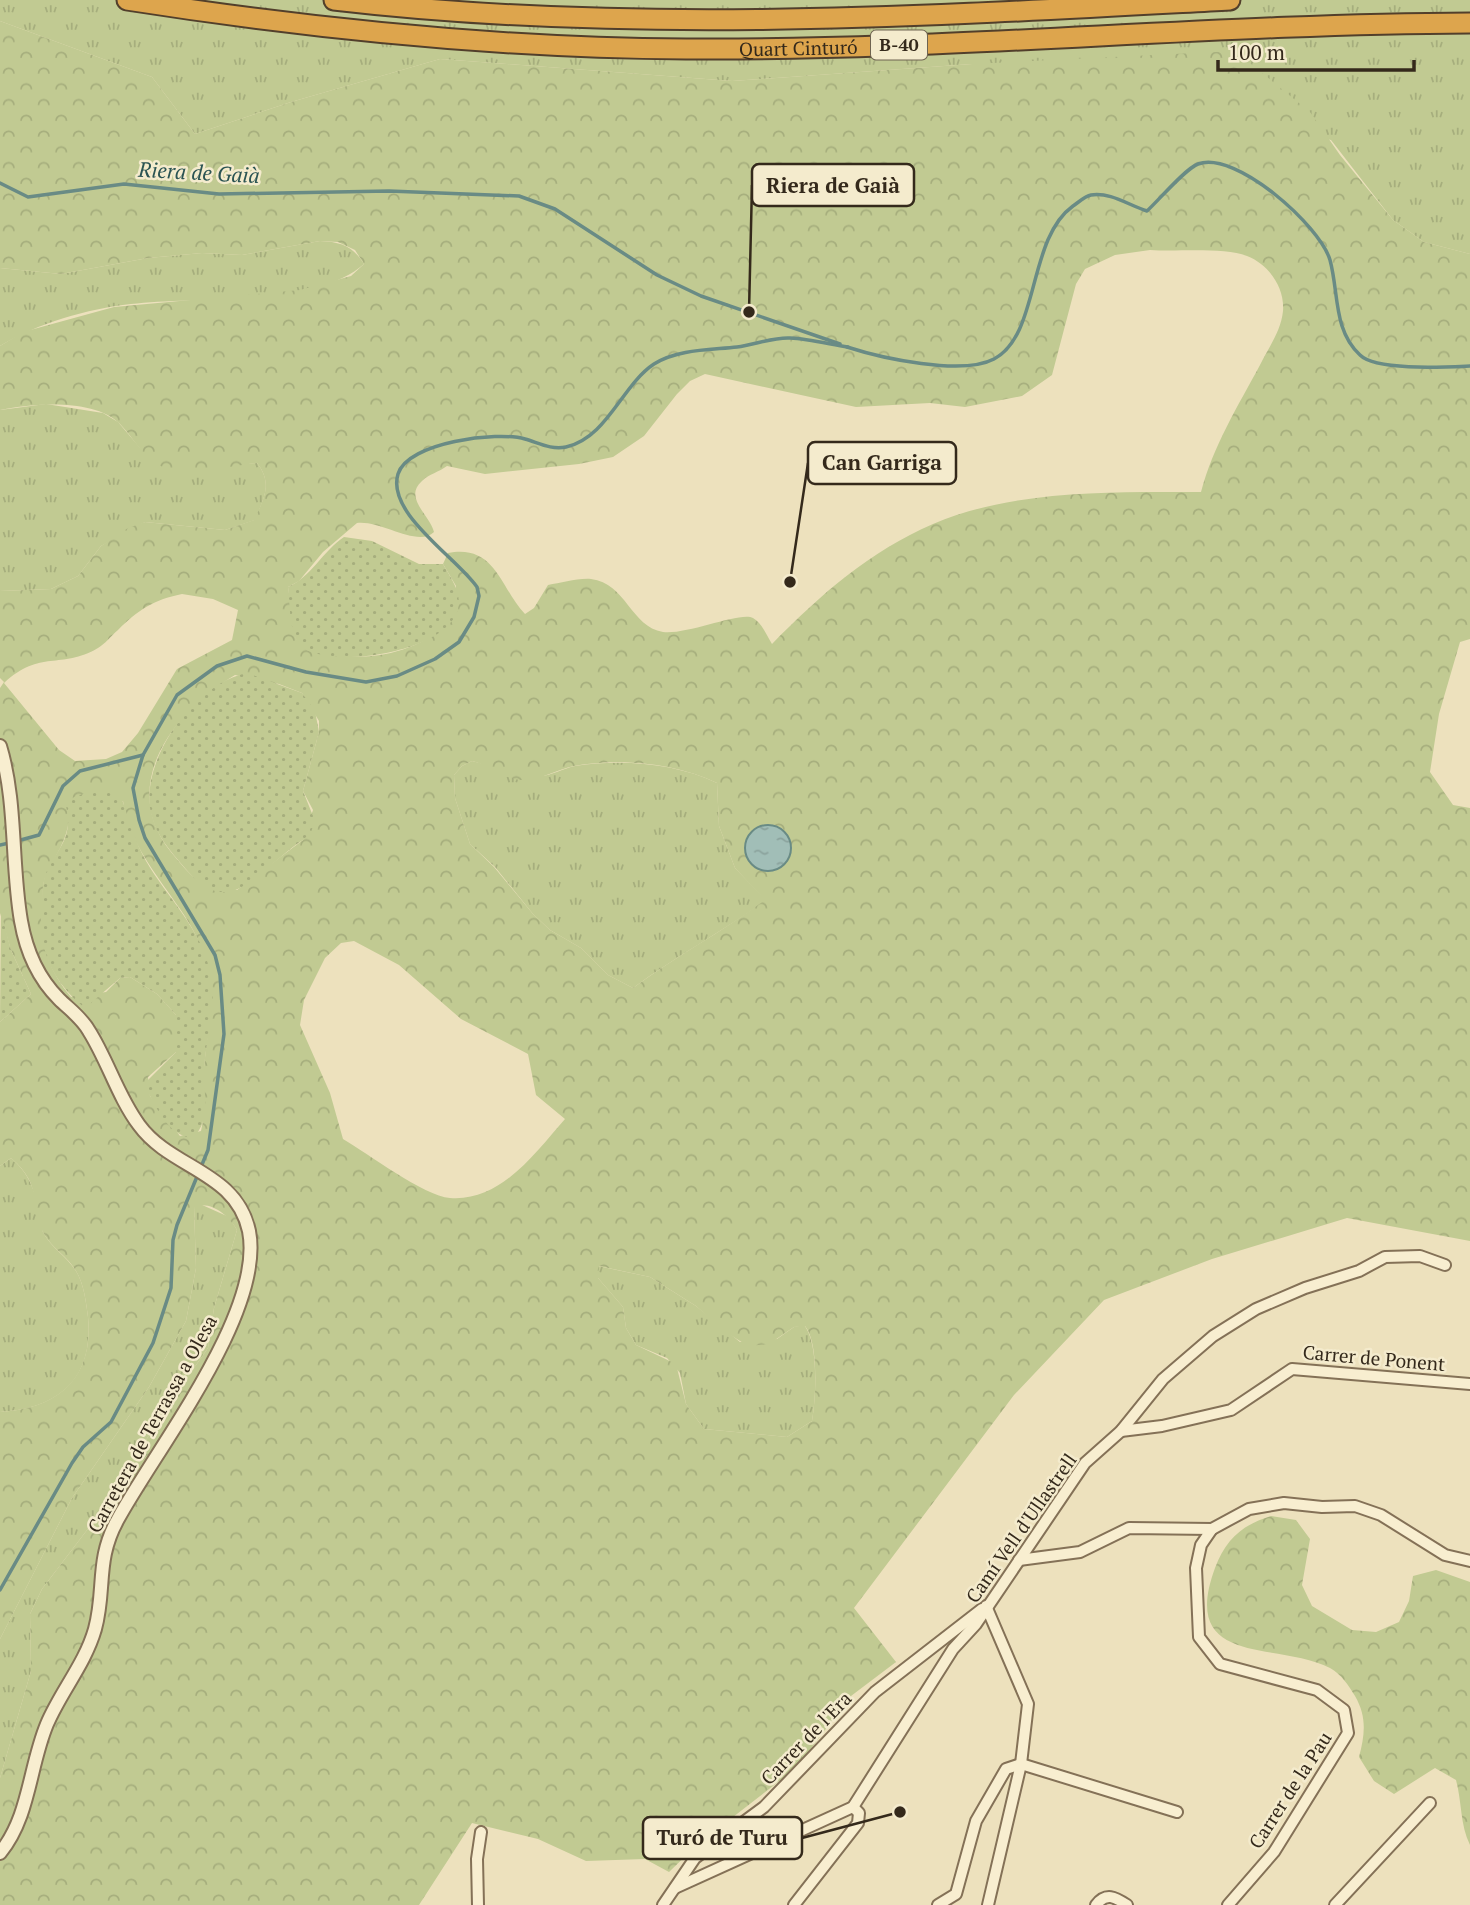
<svg xmlns="http://www.w3.org/2000/svg" width="1470" height="1905" font-family="'PT Serif',serif">
<defs>
<pattern id="grass-tufts" width="24" height="20" patternUnits="userSpaceOnUse" patternTransform="scale(1.75)"><rect width="24" height="20" fill="#c1ca92"/><path d="M3 7l-1-3M5 7V3M7 7l1-3M15 17l-1-3M17 17v-4M19 17l1-3" fill="none" stroke="#a6ae7d"/></pattern>
<pattern id="forest-crowns" width="20" height="18" patternUnits="userSpaceOnUse" patternTransform="scale(1.75)"><rect width="20" height="18" fill="#c1ca92"/><path d="M2 6a3 3 0 1 1 6 0M12 15a3 3 0 1 1 6 0" fill="none" stroke="#a6ae7d"/></pattern>
<pattern id="garden-dots" width="8" height="8" patternUnits="userSpaceOnUse" patternTransform="scale(1.75)"><rect width="8" height="8" fill="#c1ca92"/><path d="M2 2h.1M6 6h.1" fill="none" stroke="#a6ae7d" stroke-width="1.8" stroke-linecap="round"/></pattern>
<pattern id="water-ripples" width="26" height="14" patternUnits="userSpaceOnUse" patternTransform="scale(1.75)"><rect width="26" height="14" fill="#a1beb7"/><path d="M2 4q2-2 4 0t4 0M15 11q2-2 4 0t4 0" fill="none" stroke="#8ba39d"/></pattern>
</defs>
<rect width="100%" height="100%" fill="#ede1bd"/>
<!-- grass -->
<g fill="url(#grass-tufts)">
<path d="M0,0h1470v254l-46,-12 -31,-22 -62,-80 -359,-76 -240,17 -292,-22 -149,43 -96,32 -43,-57 -152,-56z"/>
<path d="M320,241c21,1 33,5 44,23 -48,43 -170,32 -233,40 -44,5 -93,19 -131,42v-78l61,6 87,-16 54,-5 40,2z"/>
<path d="M46,404l57,9 15,9 23,27 80,17 36,-3c16,20 7,35 -2,57l-30,10 -80,-8 -44,24 -23,30 -27,13 -51,2v-181z"/>
<path d="M472,761c22,5 44,15 68,15 11,0 24,-8 35,-10 47,-7 100,-3 142,17l2,43 16,42 31,32c-44,32 -90,56 -133,88l-25,-13 -27,-27 -31,-18 -17,-16 -38,-47 -25,-23 -15,-46 -1,-23 8,-9z"/>
<path d="M11,1158c18,15 24,32 28,55 2,7 2,16 5,21 8,14 23,23 32,37 8,13 10,31 12,46 6,61 -29,92 -88,95v-246z"/>
<path d="M200,1204l29,13 8,13 -23,78 -6,40 -47,67 -48,81 -71,93 -12,25 1,57 -31,107v-139l72,-141 77,-111 37,-66 10,-53 -2,-62z"/>
<path d="M598,1266l52,11 46,29 44,36 37,-3 17,-12 10,-2c15,18 12,73 8,96l-25,16 -83,-8 -18,-25 -6,-31 -13,-15 -31,-13 -10,-17 -3,-21 -25,-29z"/>
</g>
<!-- forest -->
<g fill="url(#forest-crowns)" fill-rule="evenodd">
<path d="M0,21l152,56 43,57 96,-32 149,-43 292,22 240,-17 263,-13 75,61 30,43 53,65 31,22 46,12v385l-10,3 -21,72 -9,58 23,33 17,3v433l-123,-23 -135,41 -108,41 -90,95 -160,213 42,54 -45,34 -55,72 -99,77 -28,27 -24,-13 -59,2 -48,-22 -66,-16 -53,82h-419v-127l31,-107 -1,-57 12,-25 71,-93 48,-81 47,-67 6,-40 23,-78c-8,-14 -26,-30 -43,-23l2,61 -10,53 -37,66 -77,111 -72,141v-227c58,-3 94,-34 88,-95 -2,-15 -4,-33 -12,-46 -8,-14 -24,-23 -32,-37 -16,-28 1,-47 -33,-76l-11,8v-144l31,-28 -20,-44 -11,-37v-225l4,-6 -4,-4v-87l51,-2 27,-13 23,-30 27,-18 17,-6 80,8 29,-10c10,-21 19,-37 3,-57 -27,3 -64,13 -91,5 -22,-7 -31,-29 -46,-44 -25,-26 -88,-21 -120,-14v-64l23,-14 91,-25 186,-17 51,-14 13,-12 -9,-14 -17,-8 -18,-1 -78,14 -40,-2 -54,5 -87,16 -61,-6zM1150,250c27,2 74,-3 97,6 21,8 38,31 36,55 -2,20 -14,36 -23,54 -22,41 -47,81 -59,127 -87,0 -186,-3 -268,32 -63,27 -113,71 -161,120 -5,-8 -10,-21 -19,-26 -12,-7 -66,17 -90,14 -32,-5 -37,-49 -72,-53 -14,-1 -30,4 -43,6l-14,23 -9,6c-25,-26 -29,-70 -77,-61l-5,11 13,22 -5,35c-39,38 -109,48 -155,18l-8,-52 11,-6 24,-29 34,-29c24,-3 61,25 77,9 -4,-17 -31,-34 -12,-51 7,-7 17,-9 25,-15l38,8 94,-10 34,-7 31,-21 33,-42 13,-13 15,-7 151,33 74,-4 35,4 57,-11 30,-21 24,-91 9,-15 30,-14zM182,594l31,5 25,11 -6,30 -55,29 -39,64 -16,19 -16,7 -31,2 -16,-11 -55,-67c37,-34 56,-13 94,-35 7,-4 13,-12 20,-18 20,-20 35,-30 64,-36zM235,675l44,9 23,9 17,28v11l-16,59 10,19 -10,30 -66,50c-41,-6 -40,-7 -66,-38 -54,-67 3,-141 64,-177zM472,761c17,4 33,18 50,19 18,1 35,-11 52,-14 46,-8 101,-3 143,17l2,43 16,42 30,32c-43,32 -89,56 -132,88l-25,-13 -27,-27 -31,-18 -17,-16 -39,-47 -24,-23 -15,-46 -1,-23 8,-9zM123,801c6,42 34,74 57,108 41,59 31,93 24,158 -2,22 2,43 -3,64l-21,5 -30,-40 -2,-19 28,-25v-37l-19,-21 -27,-17 -10,1 -14,14 -35,5c-25,-30 -32,-58 -28,-96 0,-10 -1,-19 4,-27 9,-20 20,-33 22,-56zM354,941l45,24 62,54 67,35 8,41 29,24c-29,33 -64,83 -115,79 -26,-2 -83,-45 -107,-59l-13,-46 -30,-68 4,-25 21,-42 16,-15zM599,1266l51,11 46,29 28,25 24,15 21,-2 25,-17 11,-1c14,17 11,72 7,95l-25,16 -83,-8 -18,-25 -10,-40 -40,-19 -10,-17 -3,-21 -25,-29z"/>
<path d="M1271,1516l25,4 14,19 -8,46 10,21 40,24 24,2 23,-10 10,-21 4,-25 23,-6 34,12v263c-10,-20 -8,-43 -14,-65l-21,-12 -41,26 -20,-13 -15,-24c6,-23 8,-40 -4,-61 -6,-10 -14,-22 -25,-28 -51,-27 -152,0 -115,-100 11,-29 27,-43 56,-52z"/>
</g>
<!-- garden -->
<g fill="url(#garden-dots)">
<path d="M344,537l28,4 47,23h24c8,14 19,29 15,45 -11,43 -122,60 -155,39 -14,-9 -13,-46 -15,-61 22,-9 35,-36 56,-50z"/>
<path d="M247,673l55,20 13,18 4,21 -16,59 12,30 -4,11 -8,8c-20,12 -54,49 -75,52 -19,2 -33,-12 -44,-25 -13,-15 -27,-31 -32,-50 -16,-53 42,-134 95,-144z"/>
<path d="M96,790l23,1c9,24 14,47 27,70 21,36 56,69 64,111 8,34 -5,67 -6,101 0,22 7,50 -12,65 -25,-3 -37,-33 -48,-54l32,-32v-37l-19,-21 -27,-17 -10,1 -35,30c-34,-27 -48,-61 -43,-105 1,-9 0,-18 3,-27 11,-27 29,-36 21,-70l8,-9z"/>
<path d="M1,912l10,38 20,44 -31,28z"/>
</g>
<!-- water -->
<circle fill="url(#water-ripples)" stroke="#698b85" stroke-width="2" cx="768" cy="848" r="23"/>
<g fill="none" stroke-linecap="round" stroke-linejoin="round">
<!-- stream -->
<g stroke="#698b85" stroke-width="3.5">
<path d="M0,183l28,14 96,-13 95,10 170,-3 130,5 36,13 102,66 44,21 139,48"/>
<path d="M847,347c34,11 115,29 147,12 46,-24 33,-120 79,-153 6,-4 12,-10 18,-11 20,-3 37,10 56,16 12,-11 38,-42 51,-47 38,-14 122,62 132,96 9,33 3,70 30,95 16,16 86,12 110,11"/>
<path d="M17,841l22,-6 24,-49 17,-15 63,-16"/>
<path d="M0,845l9,-2"/>
<path d="M0,1590l72,-127 11,-16 28,-25 42,-79 18,-55 2,-48 4,-15 31,-75 16,-116 -4,-59 -5,-20 -70,-117 -6,-18 -6,-32 10,-33 34,-60 40,-29 30,-10 59,16 60,10 31,-6 38,-17 24,-17 15,-25 5,-21 -2,-9c-21,-30 -91,-74 -79,-113 10,-32 99,-43 127,-35 14,4 26,11 41,8 41,-9 56,-62 88,-83 24,-15 57,-14 83,-17 17,-2 36,-10 53,-9 19,1 39,6 58,9"/>
</g>
<!-- minor casing -->
<g stroke="#847157" stroke-width="14">
<g id="minor">
<path d="M1121,1431l41,-5 69,-16 61,-41 178,15"/>
<path d="M1212,1529l-11,16 -5,23 3,69 21,27 97,26 27,20 4,23 -74,119 -46,53"/>
<path d="M1019,1560l61,-8 49,-24 83,1 37,-20 35,-6 38,4 33,-1 26,9 64,40 25,6"/>
<path d="M986,1606l42,98 -7,60 -33,141"/>
<path d="M675,1888l178,-81 100,-158 23,-25 109,-161 36,-32 42,-52 50,-43 43,-27 49,-21 54,-17 26,-14 35,-1 25,9"/>
<path d="M478,1905l-1,-46 4,-27"/>
<path d="M663,1905l32,-47 69,-51 111,-115 107,-83"/>
<path d="M794,1905l64,-82 1,-10 -6,-6"/>
<path d="M938,1905l18,-11 20,-73 30,-52 15,-5 156,48"/>
<path d="M1096,1905c10,-13 19,-8 31,0"/>
<path d="M1335,1905l95,-102"/>
</g>
</g>
<!-- tertiary casing -->
<g stroke="#847157" stroke-width="16">
<path id="tertiary" d="M0,746c17,56 11,118 21,175 5,29 17,57 38,78 10,10 23,19 30,32 19,30 29,66 50,94 32,44 97,46 110,106 16,81 -93,218 -131,288 -23,41 -12,70 -23,110 -10,35 -34,62 -48,95 -18,43 -17,92 -47,129"/>
</g>
<!-- motorway casing -->
<g stroke="#523f2b" stroke-width="23">
<g id="motorway">
<path id="s1" d="M127,0c185,29 371,48 559,49 262,2 522,-25 784,-26"/>
<path d="M334,0c299,35 597,16 896,0"/>
</g>
</g>
<!-- minor -->
<use href="#minor" stroke="#f8eed0" stroke-width="10"/>
<!-- tertiary -->
<use href="#tertiary" stroke="#f8eed0" stroke-width="12"/>
<!-- motorway -->
<use href="#motorway" stroke="#dda54d" stroke-width="19"/>
</g>
<g text-anchor="middle" stroke-width="5" stroke-linejoin="round" paint-order="stroke">
<!-- shield labels -->
<rect fill="#f4ebcd" stroke="#6e6350" stroke-width="2" x="871" y="30.5" width="56" height="29" rx="5"/>
<g font-size="18" font-weight="bold" fill="#34291b">
<text x="899" y="51">B-40</text>
</g>
<!-- street labels -->
<g font-size="19" fill="#34291b" stroke="#f4ebcd">
<text dy="7" stroke="none"><textPath href="#s1" startOffset="674">Quart Cinturó</textPath></text>
<text transform="translate(1374 1358) rotate(5)" y="7">Carrer de Ponent</text>
<text transform="translate(152 1424) rotate(-61)" y="7">Carretera de Terrassa a Olesa</text>
<text transform="translate(1021 1528) rotate(-55)" y="7">Camí Vell d'Ullastrell</text>
<text transform="translate(806 1738) rotate(-46)" y="7">Carrer de l'Era</text>
<text transform="translate(1290 1790) rotate(-57)" y="7">Carrer de la Pau</text>
</g>
<!-- water labels -->
<g font-size="21" font-style="italic" fill="#2b5453" stroke="#f4ebcd">
<text transform="translate(199 173) rotate(3)" y="7">Riera de Gaià</text>
</g>
</g>
<!-- callouts -->
<path fill="none" stroke="#34291b" stroke-width="2.5" d="M749 312L752 185M790 582L808 463M900 1812L802 1838"/>
<g fill="#34291b" stroke="#f4ebcd" stroke-width="2.5">
<circle cx="749" cy="312" r="7"/>
<circle cx="790" cy="582" r="7"/>
<circle cx="900" cy="1812" r="7"/>
</g>
<g fill="#f4ebcd" stroke="#34291b" stroke-width="2.5">
<rect x="752" y="164" width="162" height="42" rx="7"/>
<rect x="808" y="442" width="148" height="42" rx="7"/>
<rect x="643" y="1817" width="159" height="42" rx="7"/>
</g>
<g font-size="21" text-anchor="middle" font-weight="bold" fill="#34291b">
<text x="833" y="193">Riera de Gaià</text>
<text x="882" y="470">Can Garriga</text>
<text x="722" y="1845">Turó de Turu</text>
</g>
<!-- scale -->
<path d="M1218 60v10h196v-10" fill="none" stroke="#34291b" stroke-width="3.5"/>
<text x="1228" y="60" font-size="21" fill="#34291b" stroke="#f4ebcd" stroke-width="5" paint-order="stroke">100 m</text>
</svg>
